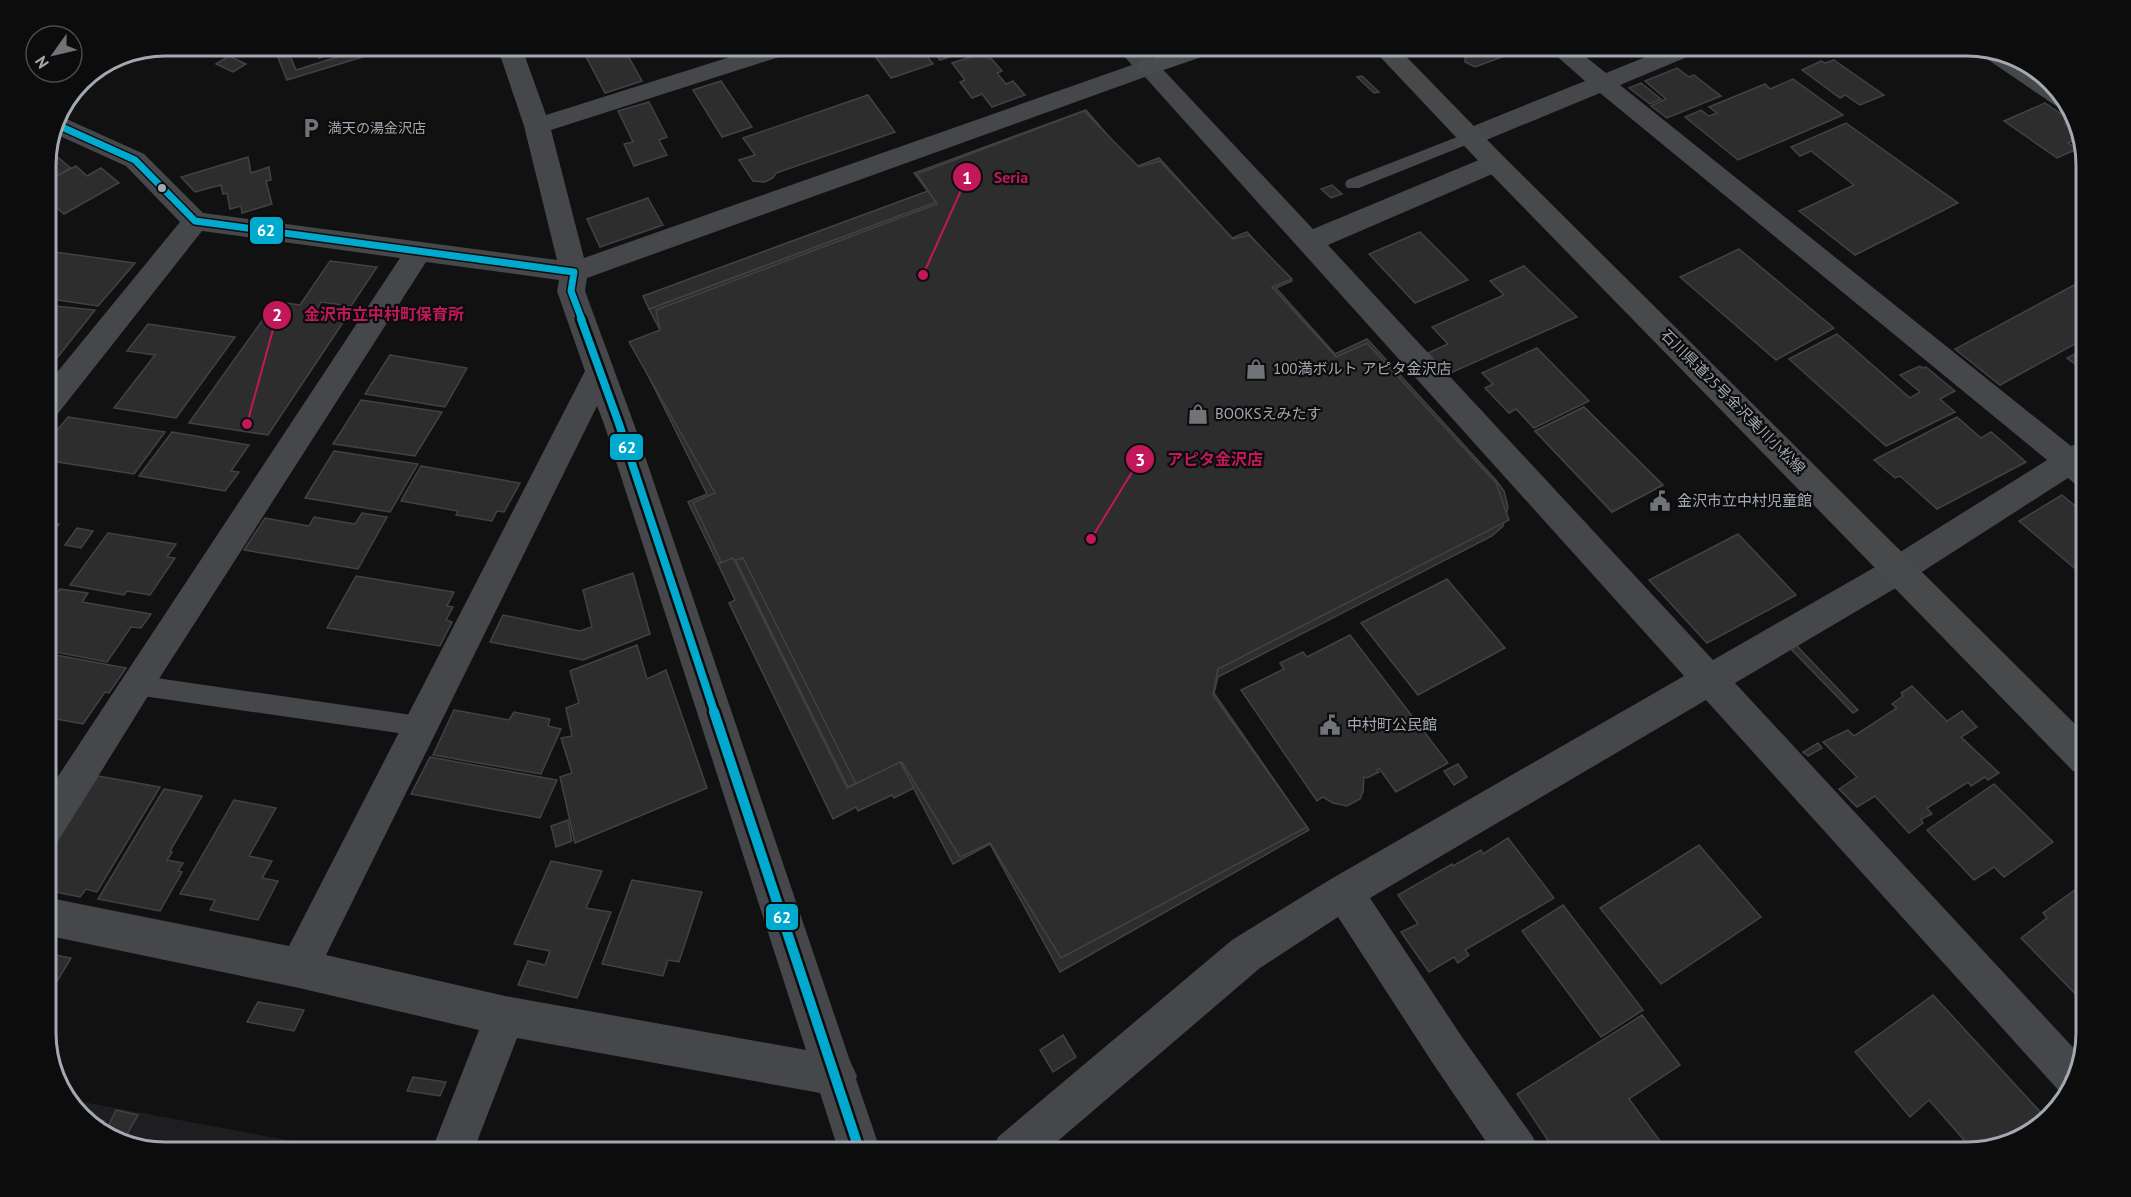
<svg xmlns="http://www.w3.org/2000/svg" width="2131" height="1197" font-family="'PT Sans','Noto Sans JP',sans-serif">
<rect width="100%" height="100%" fill="#111112"/>
<!-- built -->
<path fill="#1e1e20" d="M67,1099l284,53h-187l-59,-16z"/>
<!-- building -->
<g fill="#2d2d2e" stroke="#414245" stroke-width="1.5">
<path d="M244,45h24v1l-21,6z"/>
<path d="M314,45h23l3,6 -21,7z"/>
<path d="M580,45h42l20,36 -37,12z"/>
<path d="M867,45h51l4,5 -6,2 3,5 6,-3 8,10 -42,14z"/>
<path d="M928,45h57l-45,15z"/>
<path d="M1146,45h31l-24,9z"/>
<path d="M1463,45h67l2,1 -57,21 -10,-5v-4l9,-3z"/>
<path d="M366,48l3,7 -82,25 -10,-25 11,-4 8,19z"/>
<path d="M983,53l5,6 3,-1 11,13 -5,2 9,11 7,-3 12,14 -33,12 -10,-13 -10,4 -12,-16 5,-2 -13,-17z"/>
<path d="M229,56l17,8 -13,8 -17,-8z"/>
<path d="M1834,60l50,35 -24,10 -15,-10 -5,3 -38,-28 19,-9 4,2z"/>
<path d="M1677,68l12,9 5,-2 27,21 -54,22 -16,-12 15,-7 -21,-18z"/>
<path d="M1362,76l17,16 -5,1 -17,-16z"/>
<path d="M1793,79l50,36 -105,45 -53,-43 16,-7 8,6 8,-3 -8,-6 56,-23 5,5z"/>
<path d="M721,81l31,46 -30,10 -29,-47z"/>
<path d="M1641,83l20,16 -11,5 -21,-16z"/>
<path d="M868,95l27,37 -119,41 -3,5 -8,4 -12,-1 -14,-21 16,-5 -12,-17z"/>
<path d="M649,102l18,35 -8,3 8,15 -33,11 -10,-22 9,-2 -15,-31z"/>
<path d="M2045,103l27,18 -7,3 14,10 1,4 -12,5 9,6 -20,9 -53,-37z"/>
<path d="M1086,110l49,57 24,-9 73,80 15,-6 45,49 -16,7 59,66 32,-15 2,2 126,138 9,12 4,16 -5,19 -11,10 -274,141 -4,16 95,137 -249,142 -70,-128 -37,20 -53,-102 -52,25 -114,-230 -16,7 -30,-62 19,-8 -75,-151 29,-11 -12,-23 287,-107 -22,-29z"/>
<path d="M1084,111l55,56 21,-6 73,78 16,-4 43,44 -20,8 64,70 31,-14 129,140 13,37 -291,149 -5,26 94,132 -246,131 -71,-115 -30,14 -58,-95 -46,22 -113,-226 -21,6 -29,-61 22,-10 -86,-151 31,-12 -4,-20 281,-106 -20,-30z"/>
<path d="M1846,123l112,80 -103,52 -56,-44 55,-26 -43,-34 -11,5 -9,-9z"/>
<path d="M55,155l16,13 -26,14v-22z"/>
<path d="M248,157l3,16 18,-6 2,13 -5,1 6,23 -30,9 -1,-7 -11,3 -3,-16 -4,1 -2,-9 -26,7 -14,-15z"/>
<path d="M76,166l11,10 14,-8 18,15 -55,31 -13,-11 -6,4v-25z"/>
<path d="M1332,185l10,9 -11,4 -10,-9z"/>
<path d="M928,191l8,11 -287,107 -6,-13z"/>
<path d="M648,198l15,27 -63,22 -13,-28z"/>
<path d="M1420,232l48,48 -53,23 -46,-49z"/>
<path d="M1739,249l95,79 -58,32 -96,-83z"/>
<path d="M55,252l80,11 -37,43 -53,-8v-43z"/>
<path d="M330,261l47,6 -26,39 -30,-4 -3,6 32,4 -82,123 -79,-12 80,-112h-5l8,-10 28,4z"/>
<path d="M1524,266l53,51 -129,57 -20,-21 20,-9 -16,-17 72,-32 -14,-14z"/>
<path d="M2078,283l8,6v49l-86,47 -45,-36z"/>
<path d="M45,305l50,5 -50,63z"/>
<path d="M148,324l87,13 -59,81 -62,-10 41,-53 -28,-4z"/>
<path d="M1837,334l73,64 10,-6 -20,-17 20,-9 3,2 3,-1 29,24 -15,8 15,13 -69,34 -97,-87z"/>
<path d="M1537,348l52,53 -55,27 -18,-19 -7,4 -24,-25 8,-4 -11,-11z"/>
<path d="M2080,351l6,4v17l-19,-14z"/>
<path d="M390,355l77,13 -22,39 -80,-13z"/>
<path d="M361,400l81,12 -27,44 -82,-12z"/>
<path d="M1584,407l79,78 -51,27 -77,-81z"/>
<path d="M1584,407l79,78 -51,27 -77,-81z"/>
<path d="M68,417l97,15 -31,42 -89,-14v-15z"/>
<path d="M1957,417l24,21 10,-6 35,30 -89,47 -37,-33 -5,2 -21,-18z"/>
<path d="M172,432l77,13 -18,26 8,1 -14,19 -86,-15z"/>
<path d="M334,451l84,13 -28,48 -85,-14z"/>
<path d="M421,466l99,17 -16,29 -7,-1 -5,10 -36,-6 2,-4 -57,-10z"/>
<path d="M2062,495l24,20v63l-67,-57z"/>
<path d="M362,513l25,4 -29,52 -114,-19 21,-32 44,8 5,-9 41,7z"/>
<path d="M45,522l14,2 -14,18z"/>
<path d="M77,528l16,3 -12,17 -16,-3z"/>
<path d="M108,533l68,11 -9,13 8,1 -25,37 -23,-4 -3,4 -54,-10z"/>
<path d="M1738,534l58,61 -89,48 -58,-63z"/>
<path d="M733,558l114,230 53,-26 14,26 -20,10 -2,-3 -34,16 -2,-4 -23,12 -104,-216 6,-3 -17,-36z"/>
<path d="M633,573l17,61 -67,26 -93,-18 13,-27 77,16 12,-4 -9,-37z"/>
<path d="M356,576l98,16 -7,14 6,1 -7,13 6,2 -12,24 -113,-18z"/>
<path d="M1447,579l58,69 -87,47 -57,-72z"/>
<path d="M60,589l28,4 -6,9 69,12 -10,14 -10,-1 -24,35 -62,-12v-40z"/>
<path d="M1350,635l98,128 -52,29 -17,-24 -2,2 2,2 -12,6 -3,-2 -1,16 -3,7 -13,7 -14,-3 -10,-6 -6,4 -76,-111 43,-21 -4,-6 23,-11 4,5z"/>
<path d="M637,645l10,34 19,-9 41,118 -132,55 -15,-66 12,-4 -11,-35 11,-2 -6,-28 13,-5 -9,-32z"/>
<path d="M1796,645l62,65 -5,3 -63,-65z"/>
<path d="M45,653l81,15 -17,25 -4,-1 -22,32 -38,-7z"/>
<path d="M1912,686l35,35 15,-10 15,16 -16,10 38,36 -11,7 -3,-3 -14,9 -3,-4 -41,26 5,6 -11,5 2,4 -14,10 -34,-37 -18,11 -18,-18 18,-12 -34,-35 25,-12 6,6 43,-28 -5,-4 11,-8 -2,-3z"/>
<path d="M454,710l55,10 5,-8 36,7 -2,7 13,3 -20,45 -108,-19z"/>
<path d="M1818,743l4,5 -14,8 -5,-4z"/>
<path d="M430,757l127,23 -17,38 -129,-24z"/>
<path d="M1458,764l9,13 -13,8 -10,-14z"/>
<path d="M45,766l12,2 -12,17z"/>
<path d="M98,776l62,11 -63,105 -11,-3 -6,8 -35,-7 4,-8 -4,-2v-20z"/>
<path d="M1994,784l59,58 -49,35 -10,-10 -20,13 -47,-50z"/>
<path d="M164,789l38,7 -32,55 2,1 -5,8 16,3 -5,8 4,1 -22,39 -62,-12z"/>
<path d="M234,800l42,8 -27,48 23,5 -10,17 16,3 -20,39 -48,-10 5,-10 -35,-6z"/>
<path d="M568,820l4,21 -16,6 -5,-21z"/>
<path d="M1508,838l46,60 -89,52 4,5 -11,8 -4,-6 -25,15 -28,-40 17,-8 -20,-29 54,-31 1,2 28,-16 2,4z"/>
<path d="M1699,845l62,72 -100,67 -61,-76z"/>
<path d="M551,861l51,10 -16,37 25,4 -34,86 -59,-13 10,-24 17,4 5,-14 -36,-7z"/>
<path d="M632,880l70,12 -23,70 -11,-2 -5,16 -61,-12z"/>
<path d="M2079,887l7,6v112l-65,-67 26,-20 -4,-5z"/>
<path d="M1563,905l80,105 -42,27 -79,-106z"/>
<path d="M45,953l26,5 -21,35 -5,-1z"/>
<path d="M1933,995l112,122 -18,19 -60,16h-18l15,-12 -35,-40 -19,17 -55,-65z"/>
<path d="M258,1002l46,8 -10,21 -47,-9z"/>
<path d="M1642,1015l38,50 -51,34 39,53h-104l-4,-5 -5,4 -38,-57z"/>
<path d="M1063,1035l13,22 -23,15 -13,-22z"/>
<path d="M413,1077l33,5 -6,14 -33,-5z"/>
<path d="M116,1110l22,5 -15,26 -19,-6z"/>
<path d="M84,1115l20,6 -6,9z"/>
</g>
<g fill="none" stroke-linecap="round" stroke-linejoin="round">
<!-- path -->
<path stroke="#47484b" stroke-width="3" stroke-dasharray="2 4" stroke-linecap="butt" d="M75,88l77,-41"/>
<!-- lane -->
<g fill="#45474a" fill-rule="evenodd">
<path d="M1470,132l6,1 2,4 -2,4 -117,47h-12l-2,-4 2,-4z"/>
<path d="M136,675l283,41 8,3 3,7 -3,7 -8,3 -283,-41 -8,-3 -3,-7 3,-7z"/>
</g>
<!-- street -->
<g fill="#45474a" fill-rule="evenodd">
<path d="M501,45h27l-5,6 23,64 222,-70h37l-4,5 -250,80 33,128 548,-193 -18,-20h26l173,184 173,-72 9,-3 9,3 4,6 -4,6 -176,76 385,415 176,-101 158,-99 -447,-367 -121,50 -9,2 -9,-2 -4,-6 4,-6 124,-50 -41,-36h27l35,28 69,-28h33l-4,5 -84,35 451,361 15,-6v47l-11,-3 -7,-6 -157,101 -176,104 345,372 -10,37 -3,4 -7,-4 -354,-392 -336,198 92,139 71,100 6,15h-46l-59,-87 -96,-148 -78,51 -215,184h-53l6,-15 234,-197 99,-61 353,-203 -539,-599 -558,201 -2,13 49,133 216,637 7,15 -1,3 25,73h-42l-19,-59 -303,-55 -44,114h-42l48,-122 -180,-42 -254,-53v-38l244,49 296,-575 -28,-80 2,-11 -133,-18 -278,434 -90,145 -13,6v-51l355,-538 -198,-27 -146,185 -11,3v-32l135,-165 -54,-56 -75,-34 5,-16 6,1 82,37 59,59 354,47 -33,-134 -26,-77zM597,406l7,18 202,626 -301,-54 -179,-41z"/>
<path d="M1982,49l37,10 15,9 37,38h-15l-72,-49 -4,-5z"/>
</g>
<!-- secondary -->
<path fill="#494b4e" fill-rule="evenodd" d="M1190,45h36l-4,5 -73,25 -9,-3 -3,-5 3,-5z"/>
<!-- primary -->
<path fill="#48494b" fill-rule="evenodd" d="M1369,45h26l109,112 582,578v40l-13,-4 -587,-602z"/>
<!-- bus-1-far2 casing -->
<g stroke="#0c0c0d" stroke-width="10">
<path id="bus-1-far2" d="M53,123l82,37 60,61 379,51 -3,19 11,29"/>
</g>
<!-- bus-1-far1 casing -->
<g stroke="#0c0c0d" stroke-width="13">
<path id="bus-1-far1" d="M581,319l38,105 96,290"/>
</g>
<!-- bus-1 casing -->
<g stroke="#0c0c0d" stroke-width="15">
<path id="bus-1" d="M714,712l146,440"/>
</g>
<!-- bus-1-far2 -->
<use href="#bus-1-far2" stroke="#00a9ce" stroke-width="7"/>
<!-- bus-1-far1 -->
<use href="#bus-1-far1" stroke="#00a9ce" stroke-width="8"/>
<!-- bus-1 -->
<use href="#bus-1" stroke="#00a9ce" stroke-width="10"/>
</g>
<!-- icons -->
<defs>
<g id="parking-bare" transform="scale(1.62)"><path d="M-3.5-5.5H1a3.5 3.5 0 0 1 0 7H-1V5.5H-3.5ZM-1-3.4V-.6H.8a1.4 1.4 0 0 0 0-2.8Z" fill="#707479" stroke="#0c0c0d" stroke-width="2.5" paint-order="stroke"/></g>
<g id="shop-bare" transform="scale(1.62)"><path d="M-5-2.5h2.3a2.7 3.5 0 0 1 5.4 0H5L5.5 6h-11ZM-1.5-2.5h3a1.5 2.3 0 0 0-3 0Z" fill="#707479" stroke="#0c0c0d" stroke-width="2.5" paint-order="stroke"/></g>
<g id="civic-bare" transform="scale(1.62)"><path d="M-.6-6.5H3V-4.5H.6V-3L4-1V1h2V6H-6V1h2V-1L-.6-3ZM-1.2 2.5V6h2.4V2.5Z" fill="#707479" stroke="#0c0c0d" stroke-width="2.5" paint-order="stroke"/></g>
</defs>
<g fill-rule="evenodd">
<use href="#parking-bare" x="311" y="128"/>
<use href="#shop-bare" x="1256" y="369"/>
<use href="#shop-bare" x="1198" y="414"/>
<use href="#civic-bare" x="1660" y="501"/>
<use href="#civic-bare" x="1330" y="725"/>
</g>
<!-- markers -->
<circle fill="#a3a9b1" stroke="#0c0c0d" stroke-width="2" cx="162" cy="188" r="5"/>
<g text-anchor="middle" stroke-width="4.5" stroke-linejoin="round" paint-order="stroke">
<!-- far-poi labels -->
<g font-size="14" fill="#a3a9b1" stroke="#0c0c0d" text-anchor="start">
<text x="328" y="133">満天の湯金沢店</text>
</g>
<!-- poi labels -->
<g font-size="15" fill="#a3a9b1" stroke="#0c0c0d" text-anchor="start">
<text x="1273" y="374">100満ボルト アピタ金沢店</text>
<text x="1215" y="419">BOOKSえみたす</text>
<text x="1677" y="506">金沢市立中村児童館</text>
<text x="1347" y="730">中村町公民館</text>
</g>
<!-- street labels -->
<g font-size="15" fill="#a3a9b1" stroke="#0c0c0d">
<text transform="translate(1733 402) rotate(45)" y="5">石川県道25号金沢美川小松線</text>
</g>
</g>
<!-- crop -->
<path d="M0 0H2131V1197H0ZM165 56H1967A109 109 0 0 1 2076 165V1033A109 109 0 0 1 1967 1142H165A109 109 0 0 1 56 1033V165A109 109 0 0 1 165 56Z" fill="#0c0c0d" fill-rule="evenodd"/>
<path fill="none" stroke="#a3a9b1" stroke-width="3" d="M165 56H1967A109 109 0 0 1 2076 165V1033A109 109 0 0 1 1967 1142H165A109 109 0 0 1 56 1033V165A109 109 0 0 1 165 56Z"/>
<!-- callouts -->
<path fill="none" stroke="#c2185b" stroke-width="2" d="M923 275L967 177M247 424L277 315M1091 539L1140 459"/>
<g fill="#c2185b" stroke="#0c0c0d" stroke-width="2">
<circle cx="923" cy="275" r="6"/>
<circle cx="247" cy="424" r="6"/>
<circle cx="1091" cy="539" r="6"/>
<circle cx="967" cy="177" r="15"/>
<circle cx="277" cy="315" r="15"/>
<circle cx="1140" cy="459" r="15"/>
</g>
<g font-size="18" text-anchor="middle" font-weight="bold" fill="#fff">
<text x="967" y="184">1</text>
<text x="277" y="321">2</text>
<text x="1140" y="466">3</text>
</g>
<g font-size="16" text-anchor="middle" font-weight="bold" fill="#c2185b" stroke="#0c0c0d" stroke-width="4.5" stroke-linejoin="round" paint-order="stroke">
<text x="1011" y="183">Seria</text>
<text x="384" y="320">金沢市立中村町保育所</text>
<text x="1215" y="465">アピタ金沢店</text>
</g>
<g stroke="#0c0c0d" stroke-width="2">
<rect x="249" y="216" width="35" height="29" rx="6" fill="#00a9ce"/>
<rect x="609" y="433" width="35" height="28" rx="6" fill="#00a9ce"/>
<rect x="765" y="903" width="34" height="28" rx="6" fill="#00a9ce"/>
</g>
<g font-size="16" text-anchor="middle" font-weight="bold" fill="#fff">
<text x="266" y="236">62</text>
<text x="627" y="453">62</text>
<text x="782" y="923">62</text>
</g>
<!-- north arrow -->
<g transform="translate(54 54) rotate(236)"><circle r="28" fill="#0c0c0d" stroke="#484b4f" stroke-width="1.5"/>
<path d="M0-4.5L10 22L0 15L-10 22Z" fill="#707479"/>
<text y="-9" font-size="16" font-weight="bold" text-anchor="middle" fill="#a3a9b1">N</text>
</g>
</svg>
